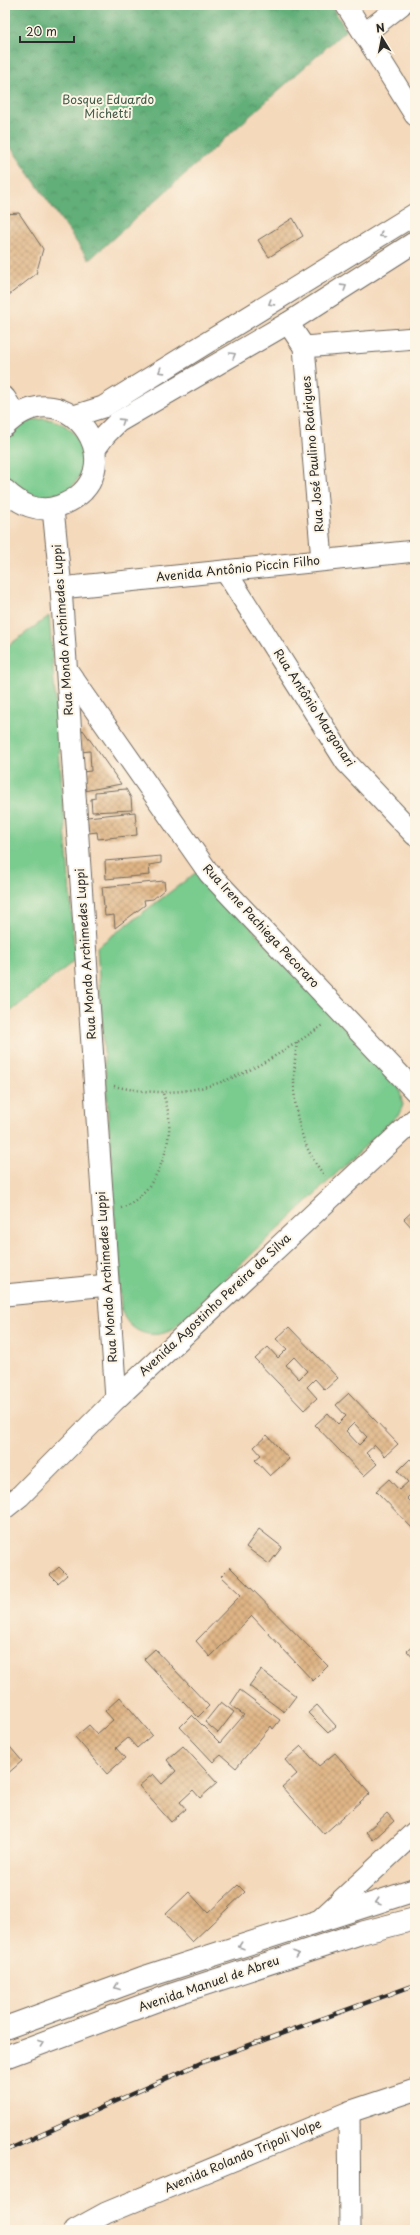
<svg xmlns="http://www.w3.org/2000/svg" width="420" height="2235" font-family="'Playpen Sans',sans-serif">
<defs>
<pattern id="forest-crowns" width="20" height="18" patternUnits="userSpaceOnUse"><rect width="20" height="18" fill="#62af79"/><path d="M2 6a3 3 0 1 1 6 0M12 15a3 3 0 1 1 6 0" fill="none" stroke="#518f63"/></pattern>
<pattern id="building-cross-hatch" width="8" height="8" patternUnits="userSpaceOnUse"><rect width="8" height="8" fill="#dfb585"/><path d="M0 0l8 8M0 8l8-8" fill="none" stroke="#b5936d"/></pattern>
</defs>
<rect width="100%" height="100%" fill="#fcf5e5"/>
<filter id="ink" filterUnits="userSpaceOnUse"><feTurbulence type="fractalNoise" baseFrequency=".025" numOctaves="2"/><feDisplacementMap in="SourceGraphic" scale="8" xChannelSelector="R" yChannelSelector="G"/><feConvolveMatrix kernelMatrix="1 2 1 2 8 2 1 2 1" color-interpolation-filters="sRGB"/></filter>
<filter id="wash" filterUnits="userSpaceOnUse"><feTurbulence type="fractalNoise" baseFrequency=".012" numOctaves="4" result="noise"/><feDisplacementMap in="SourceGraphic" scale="16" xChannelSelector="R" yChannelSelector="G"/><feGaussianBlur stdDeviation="0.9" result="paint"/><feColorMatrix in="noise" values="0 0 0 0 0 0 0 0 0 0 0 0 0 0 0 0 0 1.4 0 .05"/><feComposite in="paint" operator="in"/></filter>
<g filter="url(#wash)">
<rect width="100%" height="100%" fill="#f4d9bb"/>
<!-- green -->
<g fill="#79cb8e" stroke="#527b5c">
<circle cx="43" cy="459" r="40"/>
<path d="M49,616l26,344 -70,56v-368z"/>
<path d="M198,871l201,215 4,19 -4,9 -226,215c-20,12 -46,4 -52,-21l-24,-361z"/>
</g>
<!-- forest -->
<path fill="url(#forest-crowns)" stroke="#466d52" d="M5,5h326l15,25 -257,230 -84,-121z"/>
<g id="blocks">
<!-- building -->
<g fill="url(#building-cross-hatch)" fill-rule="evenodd">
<path d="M19,213l24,36 -7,25 -27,21 -4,-1v-80z"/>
<path d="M293,218l10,18 -34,21 -11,-17z"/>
<path d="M83,730l38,54 -37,7 -2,-19 9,-1 -1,-20 -9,1 -3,-18z"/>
<path d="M126,789l5,9 1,12 -40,2 -1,-13 4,-1v-6z"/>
<path d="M135,812l2,23 -39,4 -1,-7 -8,1 -2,-16z"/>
<path d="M161,856v7l-12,2 1,10 -44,4 -1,-18z"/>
<path d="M164,881l1,8 -12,10 -9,1 1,5 -30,23 -1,-13 -9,1 -3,-29z"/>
<path d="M415,1209v22l-11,-12z"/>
<path d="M289,1327l49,51 -13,12 -10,-11 -8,8 10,11 -13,12 -49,-51 13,-12 10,11 9,-9 -11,-10zM294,1357l13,14 -8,8 -13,-14z"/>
<path d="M349,1393l49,51 -13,12 -10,-11 -9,8 11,11 -13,12 -49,-51 13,-12 10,11 8,-8 -10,-11zM354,1423l13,14 -8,8 -13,-14z"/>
<path d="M267,1435l22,24 -19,17 -15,-16 6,-5 -7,-8z"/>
<path d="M410,1459l5,5v26l-8,8 8,8v25l-39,-40 13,-12 10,11 9,-8 -10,-11z"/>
<path d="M259,1529l23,18 -13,17 -23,-17z"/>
<path d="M59,1567l8,8 -9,8 -8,-8z"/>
<path d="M230,1567l98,99 -15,15 -61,-65 -42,41 -14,-16 45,-46 -20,-19z"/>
<path d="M415,1644v16l-8,-9z"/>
<path d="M155,1649l54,57 -11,11 -54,-58z"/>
<path d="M261,1670l35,26 -12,16 -35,-26z"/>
<path d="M240,1690l40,30 -7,9 -2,-3 -35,42 -15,-13 -8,7 -33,-35 12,-12 28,28 24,-28 -14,-10z"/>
<path d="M120,1697l32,38 -15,13 -9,-10 -12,10 9,10 -18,16 -32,-37 14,-12 8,9 16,-14 -8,-9z"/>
<path d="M221,1702l13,10 -16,21 -13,-11z"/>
<path d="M317,1705l19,21 -8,7 -20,-20z"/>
<path d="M5,1741l17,20 -17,15z"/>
<path d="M183,1746l34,37 -17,15 -7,-8 -13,12 6,7 -15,13 -32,-36 14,-12 9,10 14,-13 -9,-11z"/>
<path d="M301,1746l18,20 16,-13 35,40 -46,41 -42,-47 15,-13 -12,-14z"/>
<path d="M387,1813l7,8 -21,19 -7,-8z"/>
<path d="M238,1885l7,7 -53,50 -26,-28 23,-22 19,21z"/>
</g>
</g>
</g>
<g filter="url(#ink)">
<use href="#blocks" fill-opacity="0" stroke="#71685d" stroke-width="1"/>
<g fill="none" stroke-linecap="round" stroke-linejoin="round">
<!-- minor casing -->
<g stroke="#71685d" stroke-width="23">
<g id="minor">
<path d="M346,5l69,110"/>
<path d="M364,34l37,-29"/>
<path d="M288,323l16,24 18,213"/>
<path d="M304,347l111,-9"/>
<path d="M5,398l11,18"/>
<path d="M74,416l29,-9 312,-193"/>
<path d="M5,426c63,-64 136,50 54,80 -20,8 -40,-2 -54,-16"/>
<path d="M95,449l11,-15 12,-12 170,-99 127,-81"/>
<path d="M53,509l8,79 55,811"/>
<path d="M226,572l120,190 69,73"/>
<path d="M61,588l354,-37"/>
<path d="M67,670l142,203 206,218"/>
<path d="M5,1295l103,-10"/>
<path d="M5,1508l15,-12 96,-97 299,-280"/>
<path d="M320,1920l95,-88"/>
<path d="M349,2112l1,118"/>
<path d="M75,2230l31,-17 243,-101 66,-22"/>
</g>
</g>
<!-- major casing -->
<g stroke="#71685d" stroke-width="24">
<g id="major">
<path d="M5,2028l137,-50 273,-88"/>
<path d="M5,2057l166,-62 190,-62 54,-14"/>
</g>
</g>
<!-- path -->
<g stroke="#71685d" stroke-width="2.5" stroke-dasharray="1 3" stroke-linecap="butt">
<path d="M297,1043c-7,47 -3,96 28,133"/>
<path d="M114,1086c88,21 141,-16 211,-62"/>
<path d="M121,1208c33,-12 51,-59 48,-91 -1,-8 -4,-17 -6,-24"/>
</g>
<!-- minor -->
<use href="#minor" stroke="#fff" stroke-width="21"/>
<!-- major -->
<use href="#major" stroke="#fff" stroke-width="22"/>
<!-- rail casing -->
<g stroke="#2b2b2b" stroke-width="4.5">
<path id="rail" d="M5,2151l198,-89 212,-77"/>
</g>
<!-- rail -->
<use href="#rail" stroke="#fcf5e5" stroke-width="3" stroke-dasharray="9" stroke-linecap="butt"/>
</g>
<!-- one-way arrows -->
<defs><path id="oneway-chevron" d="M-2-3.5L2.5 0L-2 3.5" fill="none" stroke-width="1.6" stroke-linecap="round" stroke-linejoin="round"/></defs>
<g stroke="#a0a0a0">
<use href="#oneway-chevron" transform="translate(382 235) rotate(148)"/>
<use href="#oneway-chevron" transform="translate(344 287) rotate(-32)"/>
<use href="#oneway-chevron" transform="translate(271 303) rotate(148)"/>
<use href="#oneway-chevron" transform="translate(233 355) rotate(-30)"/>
<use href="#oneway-chevron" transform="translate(161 371) rotate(148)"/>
<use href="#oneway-chevron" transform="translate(122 421) rotate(-33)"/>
<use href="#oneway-chevron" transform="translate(378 1902) rotate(162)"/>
<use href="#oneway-chevron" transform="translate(241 1946) rotate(162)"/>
<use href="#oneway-chevron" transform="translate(296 1954) rotate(-18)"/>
<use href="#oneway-chevron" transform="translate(117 1987) rotate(160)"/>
<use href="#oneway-chevron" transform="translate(41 2043) rotate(-20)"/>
</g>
</g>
<g text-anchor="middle" stroke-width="4" stroke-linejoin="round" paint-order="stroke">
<!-- park labels -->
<g font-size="12" fill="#425b49" stroke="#fcf5e5">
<text x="108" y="104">Bosque Eduardo<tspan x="108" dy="14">Michetti</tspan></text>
</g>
<!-- street labels -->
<g font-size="12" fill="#2b2b2b" stroke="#fcf5e5">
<text transform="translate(313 454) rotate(-95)" y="4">Rua José Paulino Rodrigues</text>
<text transform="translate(238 569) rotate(-6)" y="4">Avenida Antônio Piccin Filho</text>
<text transform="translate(63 630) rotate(-94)" y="4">Rua Mondo Archimedes Luppi</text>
<text transform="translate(314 708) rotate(57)" y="4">Rua Antônio Margonari</text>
<text transform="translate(261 926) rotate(47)" y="4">Rua Irene Pachiega Pecoraro</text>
<text transform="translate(86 954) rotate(-94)" y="4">Rua Mondo Archimedes Luppi</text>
<text transform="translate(107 1277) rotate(-94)" y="4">Rua Mondo Archimedes Luppi</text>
<text transform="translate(215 1305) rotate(-43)" y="4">Avenida Agostinho Pereira da Silva</text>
<text transform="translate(209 1984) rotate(-19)" y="4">Avenida Manuel de Abreu</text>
<text transform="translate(243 2156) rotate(-23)" y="4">Avenida Rolando Tripoli Volpe</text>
</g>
</g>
<!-- margin -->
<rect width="420" height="2235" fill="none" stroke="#fcf5e5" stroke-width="20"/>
<!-- north arrow -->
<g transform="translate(382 38) rotate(350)" stroke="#fcf5e5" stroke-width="3" paint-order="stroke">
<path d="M0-3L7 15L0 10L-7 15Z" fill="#2b2b2b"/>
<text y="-6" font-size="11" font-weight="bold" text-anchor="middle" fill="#2b2b2b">N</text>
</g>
<!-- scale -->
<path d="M20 36v6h54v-6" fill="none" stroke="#2b2b2b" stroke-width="2"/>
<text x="26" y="36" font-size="12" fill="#2b2b2b" stroke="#fcf5e5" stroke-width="3" paint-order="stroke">20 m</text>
</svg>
